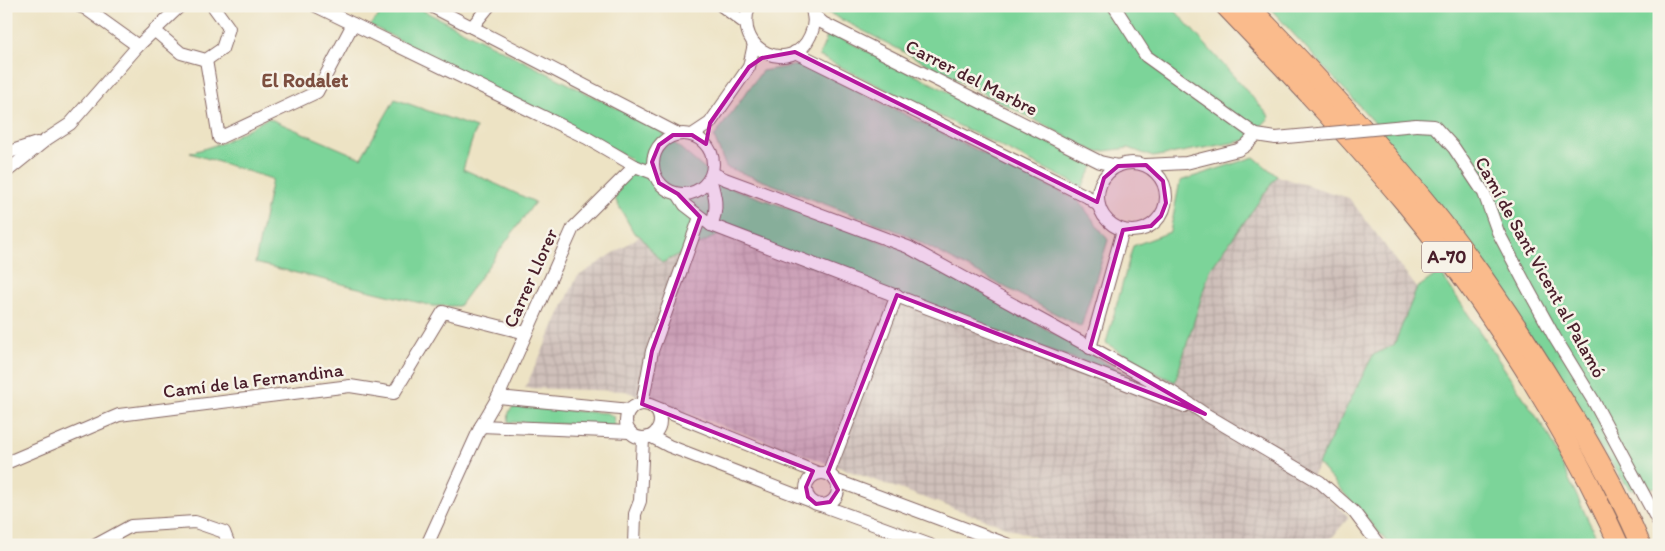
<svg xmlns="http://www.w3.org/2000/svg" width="1665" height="551" font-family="Itim,sans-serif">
<defs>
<pattern id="industrial-grid" width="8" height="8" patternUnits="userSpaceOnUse" patternTransform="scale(1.25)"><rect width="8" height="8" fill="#cfc0ba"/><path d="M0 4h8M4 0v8" fill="none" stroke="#b3a5a0"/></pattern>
</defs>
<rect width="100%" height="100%" fill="#f7f3e8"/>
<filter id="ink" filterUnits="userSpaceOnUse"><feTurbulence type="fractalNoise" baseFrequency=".02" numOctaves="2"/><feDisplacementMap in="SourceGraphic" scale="10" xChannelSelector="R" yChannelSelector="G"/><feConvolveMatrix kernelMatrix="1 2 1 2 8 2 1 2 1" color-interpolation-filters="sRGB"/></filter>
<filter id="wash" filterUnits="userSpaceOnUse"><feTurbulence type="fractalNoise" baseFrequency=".0096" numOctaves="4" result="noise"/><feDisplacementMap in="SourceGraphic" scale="20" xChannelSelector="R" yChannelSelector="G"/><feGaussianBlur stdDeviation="1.12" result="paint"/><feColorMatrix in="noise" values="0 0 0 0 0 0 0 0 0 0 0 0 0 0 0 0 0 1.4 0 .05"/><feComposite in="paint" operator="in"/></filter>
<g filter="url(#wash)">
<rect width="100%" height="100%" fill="#ede3c4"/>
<!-- industrial -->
<path fill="url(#industrial-grid)" d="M1277,176l72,22 68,90 -23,57 -21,10 -63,126 39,36 -23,28h-287l-2,-7 -412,-147 -100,-3 52,-111 63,-41 22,27 58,-29 417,147 5,-15 34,15 34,-111z"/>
<!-- green -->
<g fill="#7cd499" stroke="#637a62">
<path d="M389,6h25l244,123 65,56 188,67 227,129 -418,-147 -58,29 -22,-27 -6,-3 -19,-34 16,-40 -261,-134z"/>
<path d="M825,6h346l99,111 -22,23 -95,17 -24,-9 -33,4 -267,-139z"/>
<path d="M1268,6h391v481l-29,3 -256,-368z"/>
<path d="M829,32l265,133 -12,22 -263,-131z"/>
<path d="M804,64l275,137 29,39 -27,87 -179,-94 -176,-66 -12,-30 48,-66z"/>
<path d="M395,99l81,29 -13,41 72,33 -76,104h-26l-178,-43 17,-84 -82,-26 32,-10 46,-25 93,40z"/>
<path d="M1254,157l23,19 -67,94 -35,112 -33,-16 -36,-23 27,-97 37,-14 10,-51z"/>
<path d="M1440,272l106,159 54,114h-210l-72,-81 55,-109 21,-10 23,-57z"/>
<path d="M513,407l94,6 6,3 2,10 -106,-4c-1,-7 -1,-10 4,-15z"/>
</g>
</g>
<g filter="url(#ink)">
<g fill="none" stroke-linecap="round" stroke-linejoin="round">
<!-- minor casing -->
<g stroke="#836461" stroke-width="14">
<g id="minor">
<path d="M79,6l6,2 53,38"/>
<path d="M316,6l271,132 48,28 18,7"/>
<path d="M431,6l247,128"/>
<path d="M722,6l23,17"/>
<path d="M749,6c-16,47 44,69 61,30 4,-8 5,-17 2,-26"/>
<path d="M1114,6l32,50 110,79 20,3"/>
<path d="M813,14l10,9 277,139 18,4"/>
<path d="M472,27l17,-21"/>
<path d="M154,30l27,23 25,7 16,-11 7,-21 -16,-22"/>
<path d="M795,52l293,145 11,9"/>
<path d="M206,60l13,78 98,-46 36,-68"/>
<path d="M1416,125l18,1 20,22 30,45 14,39 30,57 27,49 38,62 66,123"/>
<circle cx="683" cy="164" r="30"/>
<path d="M692,135l18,-12 39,-56 5,-23"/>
<path d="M6,153l31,-10"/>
<circle cx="1132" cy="197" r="34"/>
<path d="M1146,165l40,-2 52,-13 7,-4 11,-11"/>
<path d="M6,172l41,-33 23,-15 68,-78 42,-40"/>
<path d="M712,173l13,6 183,68 264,145 33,22 115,68 34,30 25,33"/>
<path d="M710,178c5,17 9,30 1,47"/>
<path d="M678,194l7,11 26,20 473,181"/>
<path d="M1090,348l33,-118"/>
<path d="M498,397l132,13"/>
<circle cx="643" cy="421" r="17"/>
<path d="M642,404l10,-53 48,-134"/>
<path d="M650,405l168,68"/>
<path d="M481,426l149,6"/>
<path d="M652,437l17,9 142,55"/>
<path d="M6,463l113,-48 231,-29 44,7 49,-81 83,21"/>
<circle cx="822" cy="489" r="16"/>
<path d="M828,474l69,-179"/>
<path d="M835,480l174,65"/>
<path d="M821,505l109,40"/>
<path d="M96,545l35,-19 64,-4 29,10 5,13"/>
<path d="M427,545l54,-119 17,-29 75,-169 62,-62"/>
<path d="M634,545l1,-31 5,-13 3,-62"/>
</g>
</g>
<!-- highway casing -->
<g stroke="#836461" stroke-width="21">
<g id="highway">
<path d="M1225,6c61,64 122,128 179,196 84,101 161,223 215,343"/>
<path d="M1249,6c63,65 125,131 182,202 45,55 84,114 121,174 32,50 66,108 89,163"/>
</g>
</g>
<!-- minor -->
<use href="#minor" stroke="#fff" stroke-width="12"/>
<!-- highway -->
<use href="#highway" stroke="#fabb8c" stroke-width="19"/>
<!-- minor-bridge casing -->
<g stroke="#836461" stroke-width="14" stroke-linecap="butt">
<path id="minor-bridge" d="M1276,138l140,-13"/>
</g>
<!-- minor-bridge -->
<use href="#minor-bridge" stroke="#fff" stroke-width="12"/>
</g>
</g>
<!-- marked area -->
<path fill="#b5179e" fill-opacity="0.2" stroke="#b5179e" stroke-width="4" stroke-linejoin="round" d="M795,52l302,150 7,-24 14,-12 28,-1 17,16 3,22 -5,13 -10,10 -28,4 -33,118 115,66 -308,-119 -69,177 10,18 -8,12 -14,2 -8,-7 -2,-10 7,-16 -171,-67 10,-53 48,-134 -22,-23 -19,-11 -7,-21 7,-17 14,-10h19l14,9 4,-21 39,-56 13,-9z"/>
<g text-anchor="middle" stroke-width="5" stroke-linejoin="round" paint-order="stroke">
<!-- shield labels -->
<rect fill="#f7f3e8" stroke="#7e5f64" stroke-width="1" x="1422" y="241.5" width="50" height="31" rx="4"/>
<g font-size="18" font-weight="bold" fill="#4a1f2b">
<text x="1447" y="263">A-70</text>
</g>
<!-- street labels -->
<g font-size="19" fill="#4a1f2b" stroke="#f7f3e8">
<text transform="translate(972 77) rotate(27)" y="7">Carrer del Marbre</text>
<text transform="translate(1541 267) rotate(61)" y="7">Camí de Sant Vicent al Palamó</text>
<text transform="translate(530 278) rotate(-66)" y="7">Carrer Llorer</text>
<text transform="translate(253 380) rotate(-7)" y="7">Camí de la Fernandina</text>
</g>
<!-- neighbourhood labels -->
<g font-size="20" font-weight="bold" fill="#7d4f40" stroke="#f7f3e8">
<text x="305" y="87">El Rodalet</text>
</g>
</g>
<!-- margin -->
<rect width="1665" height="551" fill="none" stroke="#f7f3e8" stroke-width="25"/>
</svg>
